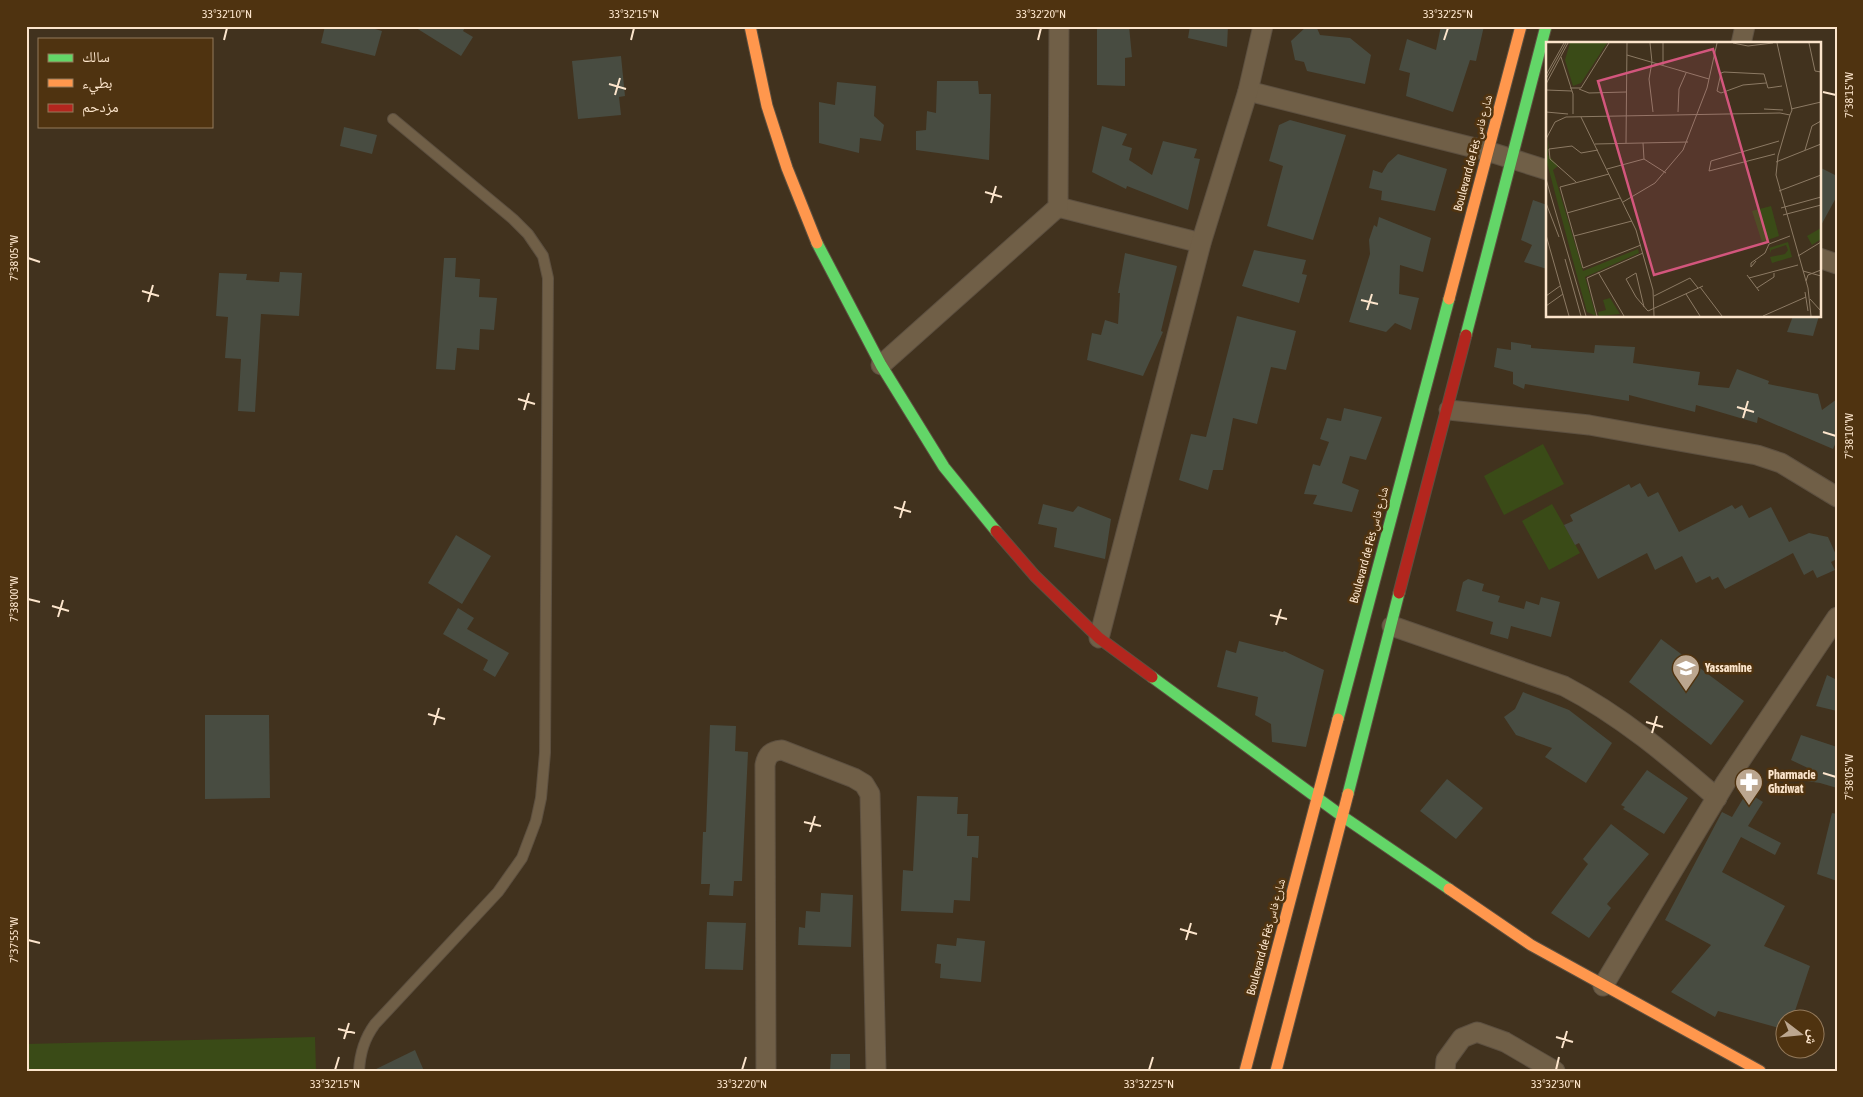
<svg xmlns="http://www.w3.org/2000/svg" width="1863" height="1097" font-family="'Asap Condensed','Noto Naskh Arabic',sans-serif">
<rect width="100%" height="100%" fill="#41321e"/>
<!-- green -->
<g fill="#3a4b17">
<path d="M1543,444l21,40 -60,31 -20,-39z"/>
<path d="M1552,504l28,49 -31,17 -27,-49z"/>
<path d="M315,1037l1,34h-290v-27z"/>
</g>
<!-- building -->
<g fill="#484c41">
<path d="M325,26h40l17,5 -7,25 -54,-13z"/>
<path d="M413,26h53l-3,5 10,6 -12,19z"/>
<path d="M1097,26h32l3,31 -7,1v28l-28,-1z"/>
<path d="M1190,26h38l-1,21 -39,-9z"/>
<path d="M1307,26h9l4,9 30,3 21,17 -6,29 -58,-13 -3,-9 -9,-2 -4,-19z"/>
<path d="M1441,26h43l-8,35 -6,-1 -17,52 -47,-16 4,-23 -11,-3 8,-31 29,11z"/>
<path d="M621,56l4,40 -6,1 2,18 -43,4 -6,-58z"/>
<path d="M937,81h41l1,13h12l-2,66 -73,-10v-19l10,-1 1,-19 9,2z"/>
<path d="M837,82l39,4 -2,30 10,9 -3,16 -21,-3 -1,15 -40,-10v-41l16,3z"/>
<path d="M1290,120l56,15 -33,105 -46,-14 16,-60 -14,-5 10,-36z"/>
<path d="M1102,126l25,8 -5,11 10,3 -3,12 23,15 11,-34 34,8 -3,9 6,1 -12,51 -61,-24 -1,3 -34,-17z"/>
<path d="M344,127l33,8 -5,19 -32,-8z"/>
<path d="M1398,154l49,15 -12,42 -54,-11 1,-9 -13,-3 4,-18 9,3 6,-10z"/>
<path d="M1819,167l18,9v20l-18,33z"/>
<path d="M1533,200l14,5v64l-23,-7 8,-17 -11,-5z"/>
<path d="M1379,217l52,21 -8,34 -23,-7 -1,29 20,4 -8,32 -16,-7 -9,9 -37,-10 21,-68 -1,-14 5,-15 3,2z"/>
<path d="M1254,250l52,10 -4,14 5,1 -8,28 -57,-17z"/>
<path d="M1125,253l52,13 -16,65 2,1 -20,44 -56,-16 5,-27 9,2 4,-15 13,4 2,-31h-2z"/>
<path d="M444,258h12l-1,19 25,2 -1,18 18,1 -3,32 -14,-1 -1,21 -22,-2 -2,22 -19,-1z"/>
<path d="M280,272l22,1 -3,43 -38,-2 -6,98 -17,-1 3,-52 -16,-1 3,-41 -12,-1 3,-43 28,1 -1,6 33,2z"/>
<path d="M1237,316l59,15 -10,39 -15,-3 -14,57 -24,-6 -10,52h-10l-5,20 -29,-10 12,-46 15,3z"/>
<path d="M1793,316h26l-6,20 -26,-4z"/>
<path d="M1511,342l20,3v3l63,5 1,-8 40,2 -2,16 67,9 -2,13 31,3 8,-19 32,12 -1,3 50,10 4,16 15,-11v41l-4,9 -75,-32 -1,6 -61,-18 -1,7 -66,-17v6l-104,-17 -1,5 -11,-5v-12l-19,-5 3,-19 14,2z"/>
<path d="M1344,408l38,9 -16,43 -16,-4 -8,27 17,7 -7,22 -39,-8 4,-9 -13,-1 9,-30 7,2 9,-24 -9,-3 7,-21 14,3z"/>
<path d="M1640,483l8,14 10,-5 21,40 53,-27 3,4 7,-4 7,13 22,-11 18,35 20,-9 19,4 9,20v2l-6,3 4,8 -18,8 -4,-8 -9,5 -11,-22 -68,36 -7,-12 -6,3 -2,-4 -14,7 -14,-27 -27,14 -8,-17 -49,26 -19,-36 -4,2 -11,-20 9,-4 -3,-6 59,-31 2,4z"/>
<path d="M1043,504l30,8 5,-6 33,13 -6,40 -51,-12 3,-19 -19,-4z"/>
<path d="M456,535l35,21 -29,48 -34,-21z"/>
<path d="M1468,579l16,5 -2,7 18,5 -2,6 26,7 2,-8 13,4 2,-8 19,5 -9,35 -40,-11 -3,13 -18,-5 3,-12 -37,-11 7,-29z"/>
<path d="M458,608l16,10 -7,11 42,24 -14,24 -12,-7 5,-10 -45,-26z"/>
<path d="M1661,639l83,62 -33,44 -82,-63z"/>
<path d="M1239,641l44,11 1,-1 40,19 -18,77 -34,-5 -1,-18 -16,-9 3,-18 -41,-10 9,-37 10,3z"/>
<path d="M1827,675l10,5v31l-21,-5z"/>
<path d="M1523,692l46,18 43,33 -26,40 -41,-26 7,-9 -36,-13 -12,-18 11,-8z"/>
<path d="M205,715h64l1,83 -65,1z"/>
<path d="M710,725l26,1 -1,25 13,1 -6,129h-8l-1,15 -24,-1 1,-11h-9l2,-52h3z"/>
<path d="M1801,735l36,12v41l-17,-5 -14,-2 4,-12 -19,-9z"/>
<path d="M1647,770l41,28 -24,36 -41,-25 2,-2 -4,-2z"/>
<path d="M1447,779l36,29 -27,31 -36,-28z"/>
<path d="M1747,792l16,10 -15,24 33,17 -6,12 -34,-18 -19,35 63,34 -21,40 46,20 -18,54h-6v10l-68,-19 -3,6 -44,-25 40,-47 -46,-25 57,-108 10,5z"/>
<path d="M917,796l41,1 -1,17h11l-1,22h12l-1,22 -6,-1 -2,44 -16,-1 -1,13 -52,-2 2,-41 10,1z"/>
<path d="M1832,813l5,1v67l-20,-7z"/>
<path d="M1611,824l38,30 -42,50 4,4 -22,30 -38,-25 37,-49 -5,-5z"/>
<path d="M821,893l32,2 -2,52 -53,-2 1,-18 6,1 1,-17 14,1z"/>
<path d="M707,922l39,1 -3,47 -38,-1z"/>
<path d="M957,938l28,3 -4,41 -41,-4 1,-14 -6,-1 2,-19 19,2z"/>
<path d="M415,1050l9,21h-52z"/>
<path d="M831,1054h19v17h-20z"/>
</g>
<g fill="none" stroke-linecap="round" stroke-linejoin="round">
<!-- lane casing -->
<g stroke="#5d5040" stroke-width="12">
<path id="lane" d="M359,1071c1,-18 5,-32 16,-47l123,-132 24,-34 14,-37 5,-23 4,-45 3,-475 -5,-22 -15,-22 -15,-15 -120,-100"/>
</g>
<!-- street casing -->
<g stroke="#5d5040" stroke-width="21">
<g id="street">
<path d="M1741,44l4,-18"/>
<path d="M1248,91l239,60 60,19"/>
<path d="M1058,207l143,36"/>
<path d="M1819,258l18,6"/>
<path d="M881,365l177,-158 1,-181"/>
<path d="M1449,410l140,15 168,30 24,8 56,34"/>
<path d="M1392,626l172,60c56,29 106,71 153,112"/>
<path d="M1099,638l102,-395 47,-152 15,-65"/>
<path d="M1603,986l123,-204 111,-165"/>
<path d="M766,1071l-1,-306c2,-10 6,-14 17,-15l72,28 10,6 6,10 6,277"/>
<path d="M1445,1071l1,-11 16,-22 15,-6 28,10 50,29"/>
</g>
</g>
<!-- fast casing -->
<g stroke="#5d5040" stroke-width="13">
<g id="fast">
<path d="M817,243l64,122 63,102 52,64"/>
<path d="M1466,335l80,-309"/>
<path d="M1152,677l190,139 107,73"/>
<path d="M1338,719l111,-420"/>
<path d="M1348,794l51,-201"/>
</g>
</g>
<!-- slow casing -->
<g stroke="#5d5040" stroke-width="13">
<g id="slow">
<path d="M750,26l17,80 20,62 30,75"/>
<path d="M1449,299l72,-273"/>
<path d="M1449,889l82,56 229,126"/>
<path d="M1245,1071l93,-352"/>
<path d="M1276,1071l72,-277"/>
</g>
</g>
<!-- jam casing -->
<g stroke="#5d5040" stroke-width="13">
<g id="jam">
<path d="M996,531l39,45 64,62 53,39"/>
<path d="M1399,593l67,-258"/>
</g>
</g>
<!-- lane -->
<use href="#lane" stroke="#705f47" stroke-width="10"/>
<!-- street -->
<use href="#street" stroke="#705f47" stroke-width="19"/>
<!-- fast -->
<use href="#fast" stroke="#63d668" stroke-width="11"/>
<!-- slow -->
<use href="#slow" stroke="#ff974d" stroke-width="11"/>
<!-- jam -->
<use href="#jam" stroke="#b3261e" stroke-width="11"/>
</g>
<!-- ticks -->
<path fill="none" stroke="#fce5cc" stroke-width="2" d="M224,40l3,-12M631,40l3,-12M1038,40l3,-12M1444,40l4,-12M609,84l17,5M1823,92l13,3M615,95l5,-17M985,192l17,5M991,203l5,-17M28,258l12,4M142,291l17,5M1361,300l17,4M148,302l5,-17M1367,310l5,-16M518,399l17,5M1737,407l17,5M524,410l5,-17M1743,418l5,-17M1823,432l13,4M894,507l17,5M900,518l5,-17M28,599l12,3M52,606l17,5M1270,615l17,4M58,617l5,-17M1276,625l5,-16M428,714l17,5M1646,722l17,5M434,725l5,-17M1652,733l5,-17M1823,773l13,4M804,822l17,4M810,832l5,-16M1180,929l17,5M28,940l12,3M1186,940l5,-17M338,1029l17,4M1556,1037l17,5M344,1039l5,-16M1562,1048l5,-17M335,1070l4,-13M742,1070l4,-13M1149,1070l4,-13M1556,1070l3,-13"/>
<!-- icons -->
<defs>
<g id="school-pin" transform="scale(1.4375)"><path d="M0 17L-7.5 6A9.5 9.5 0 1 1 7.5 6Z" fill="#bba68f" stroke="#4f3310"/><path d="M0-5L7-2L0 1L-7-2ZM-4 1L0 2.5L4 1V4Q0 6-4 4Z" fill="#fff"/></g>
<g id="pharmacy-pin" transform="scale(1.4375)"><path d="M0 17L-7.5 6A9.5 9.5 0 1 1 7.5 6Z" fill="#bba68f" stroke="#4f3310"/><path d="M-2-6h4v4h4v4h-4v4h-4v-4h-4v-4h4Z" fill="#fff"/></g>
</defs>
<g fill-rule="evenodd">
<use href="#school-pin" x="1686" y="668"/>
<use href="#pharmacy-pin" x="1749" y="782"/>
</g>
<g text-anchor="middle" stroke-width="5" stroke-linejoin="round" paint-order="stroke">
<!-- street labels -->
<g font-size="12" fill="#fce5cc" stroke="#4f3310">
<text transform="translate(1473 153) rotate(-75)" y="4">Boulevard de Fès شارع فاس</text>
<text transform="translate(1369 545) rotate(-75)" y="4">Boulevard de Fès شارع فاس</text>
<text transform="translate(1266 937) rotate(-75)" y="4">Boulevard de Fès شارع فاس</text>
</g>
<!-- poi labels -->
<g font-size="12" font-weight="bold" fill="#fce5cc" stroke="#4f3310" text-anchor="start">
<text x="1705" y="672">Yassamine</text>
<text x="1768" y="779">Pharmacie<tspan x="1768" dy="14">Ghziwat</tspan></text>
</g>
</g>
<!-- overview -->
<g transform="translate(1546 42)">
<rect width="275" height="275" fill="#41321e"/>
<path d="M24,1h37l-26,40 -8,3 -8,-26zM3,97l-1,16 10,11 -5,4 30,101 55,-22 1,4 -54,24 11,39 -9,-4 -11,-40 -30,-113zM225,164l8,30 -17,6 -10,-31zM275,186v11l-9,6 -5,-9zM242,200l4,15 -20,6 -2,-6 15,-3 3,-4 -2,-5 -15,5v3l-2,-5zM64,256l10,16 -21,2 -1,-4 8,-2 -3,-10z" fill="#3a4b17"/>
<path fill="none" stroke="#8c7a64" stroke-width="1" d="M104,1l2,19 -3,17 4,33M187,1l15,3 25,-3M263,1l6,28 6,1M81,13l82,24M15,15l12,37v20M117,23v-22M0,33l18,-32M0,37l20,-36M220,41l-23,2 -22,8 -4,-2 4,-18 3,-1 40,2 4,14 14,-2M0,42l22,-41M24,46h11l28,-45M33,47l10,4 37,-1M0,48l26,1M218,67l19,1M245,67l30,-7M0,70l22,2M132,70l1,-23 7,-16M244,73l-12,41 -2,19 32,113 3,28M35,75l55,113 17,60 1,26M0,97l9,-17 11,-5 214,-4 10,2 2,-5 -15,-67M80,101l1,-100M97,101l1,16M49,102l93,-2M259,108l7,-24 9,-5M229,112l-66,17 2,-10 68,-20M230,120l45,-18M61,127l37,-10 22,14M63,132l-49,13 23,81 58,-23M0,137l40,137M30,140l-26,-23 -1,-10 23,-3 9,7 17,-3M233,149l42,-16M77,160l32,-19 28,-33 24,-62 10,-45M0,161l13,34M235,166l40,-11M21,171l53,-15M237,173l38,-10M0,193l23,81M28,194l58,-15M252,214l23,-14M19,217l16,57M210,219l-5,6v-4l14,-10 4,-9 21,-8M257,229l18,5M52,230l26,44M201,233l12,16M203,236l49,-13M260,239l2,-6 13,-5M154,245l22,29M211,246l17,-11v-4M259,250l3,19M140,252l14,22M0,254l14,-10M108,254l36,-18 8,10M264,257l11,12M0,264l17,-12M98,265l-8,-34 -10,6 10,18 11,13 1,1 55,-25M51,274l-10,-38 56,-25M217,274l43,-19"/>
<path fill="#d3567d" fill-opacity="0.15" stroke="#d3567d" stroke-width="2.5" d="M167,7l55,193 -114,33 -56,-194z"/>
<rect width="275" height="275" fill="none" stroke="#fce5cc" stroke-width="2.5"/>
</g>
<!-- border -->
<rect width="1863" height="1097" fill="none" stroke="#4f3310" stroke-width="55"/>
<!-- legend -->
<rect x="38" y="38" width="175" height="90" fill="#4f3310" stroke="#947a5b"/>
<rect x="48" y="54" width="25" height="8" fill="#63d668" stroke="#947a5b"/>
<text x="82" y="62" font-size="15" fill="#fce5cc">سالك</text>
<rect x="48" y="79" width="25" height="8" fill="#ff974d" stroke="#947a5b"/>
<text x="82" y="88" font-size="15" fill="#fce5cc">بطيء</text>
<rect x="48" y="104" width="25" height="8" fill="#b3261e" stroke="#947a5b"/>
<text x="82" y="112" font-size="15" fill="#fce5cc">مزدحم</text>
<!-- north arrow -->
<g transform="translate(1800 1034) rotate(106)"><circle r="24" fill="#4f3310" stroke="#947a5b"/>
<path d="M0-4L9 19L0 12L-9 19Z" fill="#bba68f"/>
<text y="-8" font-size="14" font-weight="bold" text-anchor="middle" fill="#fce5cc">ش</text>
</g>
<rect x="28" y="28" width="1808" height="1042" fill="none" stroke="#fce5cc" stroke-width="2"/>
<g font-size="12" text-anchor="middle" fill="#fce5cc">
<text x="227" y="18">33°32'10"N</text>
<text x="634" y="18">33°32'15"N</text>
<text x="1041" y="18">33°32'20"N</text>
<text x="1448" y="18">33°32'25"N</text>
<text transform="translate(1849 95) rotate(-90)" y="4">7°38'15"W</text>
<text transform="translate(14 258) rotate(-90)" y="4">7°38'05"W</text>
<text transform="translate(1849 436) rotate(-90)" y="4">7°38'10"W</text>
<text transform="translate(14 599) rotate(-90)" y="4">7°38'00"W</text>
<text transform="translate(1849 777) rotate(-90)" y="4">7°38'05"W</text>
<text transform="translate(14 940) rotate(-90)" y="4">7°37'55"W</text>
<text x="335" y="1088">33°32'15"N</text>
<text x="742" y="1088">33°32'20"N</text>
<text x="1149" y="1088">33°32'25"N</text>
<text x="1556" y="1088">33°32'30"N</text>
</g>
</svg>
